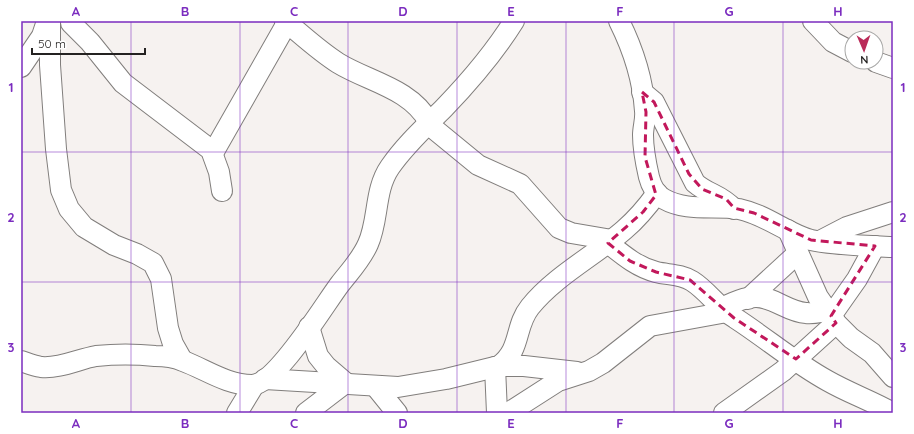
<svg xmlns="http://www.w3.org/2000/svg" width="914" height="434" font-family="Quicksand,sans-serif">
<rect width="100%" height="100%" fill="#f6f2f0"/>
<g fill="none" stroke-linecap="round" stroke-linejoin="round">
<!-- minor casing -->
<g stroke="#817e7c" stroke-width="22">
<g id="minor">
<path d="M50,21v44l6,84 5,41 8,19 15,18 30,18 23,9 16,9 8,16 7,49 5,16 9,16"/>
<path d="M285,21c17,14 34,30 53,42 31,19 72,25 91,59"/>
<path d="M619,21c14,28 24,59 26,90 1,8 -2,16 -2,24 0,13 3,29 6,42 2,8 7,18 15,22 23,13 50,6 75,10 28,6 47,24 72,31 22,5 59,6 82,7"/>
<path d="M813,21l20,21 19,10"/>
<path d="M71,23l19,19 33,41 88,67 8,22 3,19"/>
<path d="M876,62l17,6"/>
<path d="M21,67l21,-31 5,-15"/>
<path d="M642,92l12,10 41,81c14,12 25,11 39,26"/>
<path d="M428,124l50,41 42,19 39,44 12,5 41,7"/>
<path d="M213,153l74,-130"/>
<path d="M788,230l30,67 18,26 15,15 21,15 21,24"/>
<path d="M820,241l27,-14 46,-15"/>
<path d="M608,243c15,12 29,24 48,29 12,3 25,2 36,9 16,10 26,27 43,37 31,20 60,45 93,63 21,12 44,20 65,32"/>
<path d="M748,299l50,-46"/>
<path d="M721,308c11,-5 23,-11 35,-11 18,0 32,15 50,16 7,1 14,-1 21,-2"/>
<path d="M831,316l26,-37 18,-33"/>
<path d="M309,327l9,29 8,10 21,18"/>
<path d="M21,361c6,2 14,5 20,6 18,2 38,-8 55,-11 20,-2 39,-2 59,0 10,0 19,1 28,5 22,8 44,24 69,24 25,-1 72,-80 88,-101 10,-13 21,-24 28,-40 11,-24 6,-54 22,-77 15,-22 35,-40 54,-59 26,-27 50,-55 70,-87"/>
<path d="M499,366h25l53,6"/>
<path d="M495,367l2,46"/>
<path d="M265,379l133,8 48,-8 53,-13c23,-17 15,-39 31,-59 25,-31 64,-51 94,-77 13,-11 23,-23 33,-37"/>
<path d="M376,387l21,26"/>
<path d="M237,413l17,-28"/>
<path d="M306,413l38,-29"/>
<path d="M508,413l50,-32 31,-10 14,-8 47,-37 77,-14"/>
<path d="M724,413l59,-42 53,-48"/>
</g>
</g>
<!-- minor -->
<use href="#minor" stroke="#fff" stroke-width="20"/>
</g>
<!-- marked area -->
<path fill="none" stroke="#c2185b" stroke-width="3" stroke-dasharray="8 5" stroke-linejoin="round" d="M642,92l12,10 35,72 13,15 24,10 8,9 20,5 57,27 64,6 -44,70 5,7 -40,36 -62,-41 -44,-38 -34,-8 -26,-11 -22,-18 35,-31 13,-17 -11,-38 1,-45z"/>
<!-- grid -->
<path fill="none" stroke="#7b2cbf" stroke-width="1" stroke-opacity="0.55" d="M131,21v392M240,21v392M348,21v392M457,21v392M566,21v392M674,21v392M783,21v392M21,152h872M21,282h872"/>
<!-- border -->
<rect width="914" height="434" fill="none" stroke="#ffffff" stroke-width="44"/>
<!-- north arrow -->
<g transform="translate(864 50) rotate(178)"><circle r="19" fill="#ffffff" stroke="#a7a7a6"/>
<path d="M0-3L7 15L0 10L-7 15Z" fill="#ba2b59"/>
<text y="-6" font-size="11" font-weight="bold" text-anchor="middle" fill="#242221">N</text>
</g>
<!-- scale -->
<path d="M32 48v6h113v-6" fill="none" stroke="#242221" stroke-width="2"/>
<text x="38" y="48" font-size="12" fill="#242221" stroke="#ffffff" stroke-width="3" paint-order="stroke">50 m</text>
<rect x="22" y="22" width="870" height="390" fill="none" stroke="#7b2cbf" stroke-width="1.5"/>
<g font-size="13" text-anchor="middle" font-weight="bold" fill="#7b2cbf">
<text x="76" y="16">A</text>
<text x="185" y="16">B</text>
<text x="294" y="16">C</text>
<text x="403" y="16">D</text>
<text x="511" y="16">E</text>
<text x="620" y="16">F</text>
<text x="729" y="16">G</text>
<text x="838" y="16">H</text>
<text x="11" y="92">1</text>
<text x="903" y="92">1</text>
<text x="11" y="222">2</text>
<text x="903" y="222">2</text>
<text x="11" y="352">3</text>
<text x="903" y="352">3</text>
<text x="76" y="428">A</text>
<text x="185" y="428">B</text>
<text x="294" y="428">C</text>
<text x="403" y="428">D</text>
<text x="511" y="428">E</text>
<text x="620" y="428">F</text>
<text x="729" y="428">G</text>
<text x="838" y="428">H</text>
</g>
</svg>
